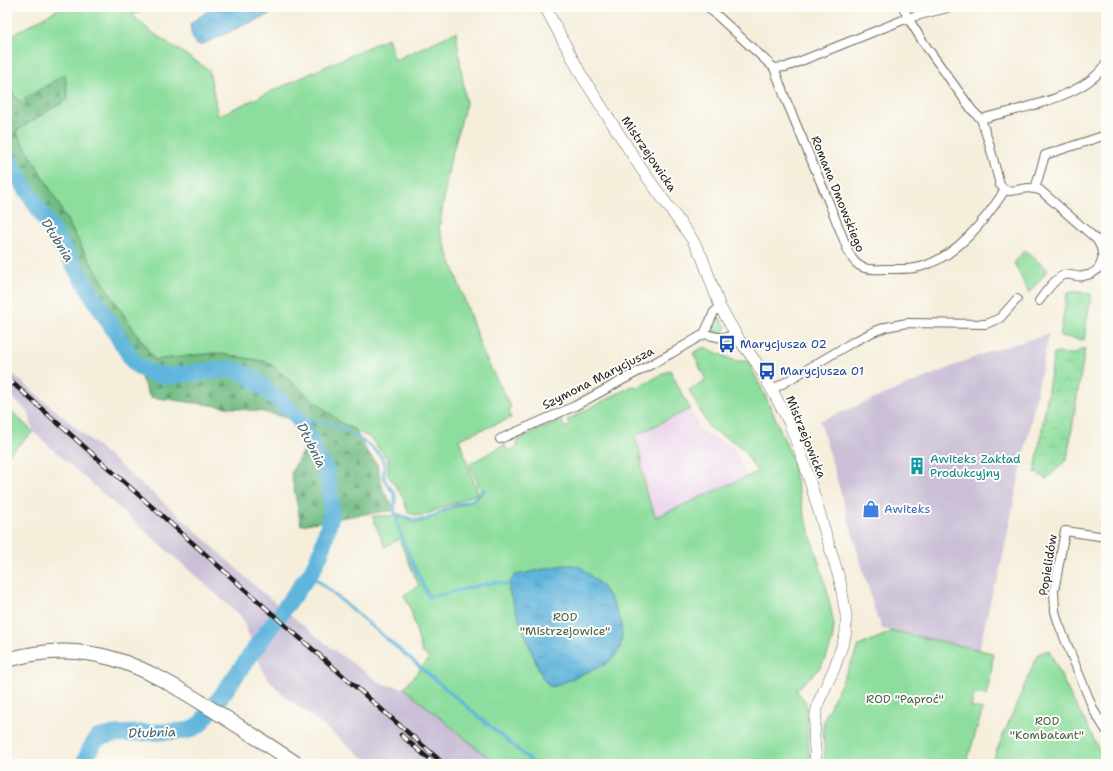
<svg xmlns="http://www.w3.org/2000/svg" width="1113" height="771" font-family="'Shantell Sans',sans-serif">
<defs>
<pattern id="forest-firs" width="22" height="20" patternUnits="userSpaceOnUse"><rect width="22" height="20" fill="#72bd85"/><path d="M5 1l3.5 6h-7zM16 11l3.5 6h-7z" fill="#5d996c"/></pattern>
<pattern id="park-crowns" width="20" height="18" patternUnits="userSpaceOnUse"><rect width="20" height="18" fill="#8dde9e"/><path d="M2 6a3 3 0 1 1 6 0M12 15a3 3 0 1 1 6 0" fill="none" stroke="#79be88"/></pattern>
<pattern id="water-ripples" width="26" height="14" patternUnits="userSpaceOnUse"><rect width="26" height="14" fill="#60b5dc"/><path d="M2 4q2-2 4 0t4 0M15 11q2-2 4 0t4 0" fill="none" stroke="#4e92b2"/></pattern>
</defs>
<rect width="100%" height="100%" fill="#fdfcf7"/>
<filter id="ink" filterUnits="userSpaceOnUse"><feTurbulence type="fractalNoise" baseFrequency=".025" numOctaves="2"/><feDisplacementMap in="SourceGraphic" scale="8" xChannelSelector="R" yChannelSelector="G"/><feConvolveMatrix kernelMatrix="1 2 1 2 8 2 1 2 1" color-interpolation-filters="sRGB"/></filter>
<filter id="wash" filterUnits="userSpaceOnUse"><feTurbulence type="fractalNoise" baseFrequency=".012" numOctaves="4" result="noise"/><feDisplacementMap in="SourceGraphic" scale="16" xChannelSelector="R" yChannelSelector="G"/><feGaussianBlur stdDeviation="0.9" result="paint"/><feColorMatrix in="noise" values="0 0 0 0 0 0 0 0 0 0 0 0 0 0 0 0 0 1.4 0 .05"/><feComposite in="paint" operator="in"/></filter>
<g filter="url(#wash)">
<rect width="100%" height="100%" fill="#f5eedb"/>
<!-- built -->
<path fill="#ead1ec" d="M690,409l8,14 -1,6 37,19 13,29 -91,41 -10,-25 -7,-45 -5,-12z"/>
<!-- industrial -->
<g fill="#cabfd6">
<path d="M1049,334l-52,250 -3,1 -15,65 -97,-21 -3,-10h-2l-1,-4 -56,-194 170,-70z"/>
<path d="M7,369l184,157 65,61 75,61 51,36 22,4 92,76h-124l-90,-70 -17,-19 -24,-59 -208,-184 -4,-19 -22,-20z"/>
</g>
<!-- green -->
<g fill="#8dde9e" stroke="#547d5d">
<path d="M62,7h87l-17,8 18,16 59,39 9,46 170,-78 7,22 61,-28 10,71 -16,59 -11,66 45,127 27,52 -2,2 2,9 -52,21 19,54 -56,23 -14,-3 -5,-16 -15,-22v-16l-18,-21 -30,-16 -72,-60 -53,-9 -60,7 -36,-52 -37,-60 -28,-52 -38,-65 52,-32 -4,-24 -44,27 -13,-15v-49z"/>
<path d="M1072,291l19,3 -7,46 -24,-4 7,-43h3z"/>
<path d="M716,318h4l6,9 -1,4 -2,3 -11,-3 -1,-3z"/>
<path d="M704,347l31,14h13l27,56 18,44 1,12 11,44 21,69 8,39 -2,17 -5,13 -7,13 -24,22 10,12 4,62h-314l-92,-76 25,-29 -7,-7 -12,-45 -6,-12 15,-9 -20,-47 -14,8 -13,-31h25l19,7 58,-23 8,-6 -12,-30 3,-2 31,-17 5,6 8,-4 -1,-6 45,-21 4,8 5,-3 -3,-5 65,-34 6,1 32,-17 20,39 -56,27 5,12 7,45 10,24 101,-45 -13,-22 -10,-8 -24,-13 -21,-39 17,-10 -13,-27z"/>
<path d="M7,407l26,25 -26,24z"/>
<path d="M893,631l100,22 -2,20 -5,22 -12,-1 -3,13 12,2 -17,55h-141l-2,-36 2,-11 34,-71z"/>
<path d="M1049,650l24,51 10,16 23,47h-115l47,-110z"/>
</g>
<!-- forest -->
<path fill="url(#forest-firs)" stroke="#476c50" d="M65,74l3,25 -52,32 38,65 28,52 37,60 35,52 61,-7 53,9 72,60 16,9 11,21 10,12 6,26 13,20 -39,5 -56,10 -10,-52 14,-27 -9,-26 -32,-8 -114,-15 -46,-97 -97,-154v-59l13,15z"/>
<!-- park -->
<g fill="url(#park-crowns)" stroke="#547d5d">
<path d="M1025,250l23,20 -19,23 -15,-30z"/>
<path d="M1085,348l-18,111 -20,20 -12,-7 19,-119 19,1z"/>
</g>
<!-- water -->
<g fill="url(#water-ripples)" stroke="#3e687c">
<path d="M248,7h35l-28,14 -13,5 -41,19 -5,-1c-4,-6 -5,-12 -6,-20l19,-14 24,-2 13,1z"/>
<path d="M563,565h11l8,3 21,19 10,16 8,19 1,13 -2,14 -7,9 -9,7 -49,21h-6l-6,-8 -5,-10 -28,-73c-2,-10 -2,-14 6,-20z"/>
</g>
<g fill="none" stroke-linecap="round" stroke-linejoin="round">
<!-- stream -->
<g stroke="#60b5dc" stroke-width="3">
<path d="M301,422c5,-1 11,-2 16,-2 15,1 57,25 65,38 6,7 -1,16 3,23 2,5 7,8 9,12 3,6 -1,15 1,21 7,29 21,57 34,83l62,-14 6,-1 11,3"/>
<path d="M394,513l20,7h11l30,-15 17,-5 13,-11"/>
<path d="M310,574l225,190"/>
</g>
<!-- river -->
<path stroke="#60b5dc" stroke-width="17" d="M7,158l128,206 13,8 17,4 66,-7 18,6 47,40 5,7 11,24 13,22 3,10 3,21v17l-10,36 -9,19 -43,58 -57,80 -12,15 -7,4 -8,3 -71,3 -17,4 -7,11 -6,15"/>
</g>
</g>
<g filter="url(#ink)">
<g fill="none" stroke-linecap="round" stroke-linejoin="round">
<!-- street casing -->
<g stroke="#68665f" stroke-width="10">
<g id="street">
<path d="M708,7l66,61 12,32 35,83 28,70c8,16 17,17 35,16 12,0 25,1 36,-2 37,-10 65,-47 85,-77"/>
<path d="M903,7l5,11 15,24 49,68 9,9 8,24 11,42 5,5 5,1 18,-3 12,2 56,49c11,15 8,34 -13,37 -6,2 -13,-3 -19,-1 -8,2 -20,19 -25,26"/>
<path d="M774,68l12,-1 122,-49 43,-11"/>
<path d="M981,119c36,-10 103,-21 125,-55"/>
<path d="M1035,189l10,-34 61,-20"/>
<path d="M704,334l18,4 14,-4"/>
<path d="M772,390l81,-48 20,-10 13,-5 21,-4 79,1 14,-6 17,-19"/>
<path d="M500,439l75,-33 97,-53 32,-19 10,-22 6,-5"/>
<path d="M1106,537l-41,-6 -11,60 1,20 3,11 36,89 12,19"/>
</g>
</g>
<!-- secondary casing -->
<g stroke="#68665f" stroke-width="12">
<path id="secondary" d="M545,7l37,69 60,94 50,69 10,18 18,50 20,34 16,21 16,28 17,32 15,40 36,119 6,34v17l-2,8 -10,29 -15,32 -3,12 -2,23 2,28"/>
</g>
<!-- highway casing -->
<g stroke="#68665f" stroke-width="16">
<path id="highway" d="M7,660c82,-24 135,5 203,48 29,18 58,37 87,56"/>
</g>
<!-- street -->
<use href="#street" stroke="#fff" stroke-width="8"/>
<!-- secondary -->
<use href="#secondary" stroke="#fff" stroke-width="11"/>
<!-- highway -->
<use href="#highway" stroke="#fff" stroke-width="14"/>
<!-- rail casing -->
<g stroke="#1c1c1c" stroke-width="4.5">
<g id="rail">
<path d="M7,378l287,255 150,131"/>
<path d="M401,735l34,29"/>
</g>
</g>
<!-- rail -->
<use href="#rail" stroke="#fdfcf7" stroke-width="3" stroke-dasharray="9" stroke-linecap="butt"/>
</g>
</g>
<!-- icons -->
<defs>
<g id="bus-bare" transform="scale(1.38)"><path d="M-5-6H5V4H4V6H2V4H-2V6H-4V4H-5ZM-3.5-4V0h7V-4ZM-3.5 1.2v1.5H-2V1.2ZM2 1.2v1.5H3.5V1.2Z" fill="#1a4fb4" stroke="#fdfcf7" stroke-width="2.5" paint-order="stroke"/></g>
<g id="building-bare" transform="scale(1.38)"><path d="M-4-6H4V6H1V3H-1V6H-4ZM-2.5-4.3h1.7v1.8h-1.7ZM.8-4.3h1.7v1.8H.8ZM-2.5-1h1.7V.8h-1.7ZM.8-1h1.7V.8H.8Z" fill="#0f9aa8" stroke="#fdfcf7" stroke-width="2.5" paint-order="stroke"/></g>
<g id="shop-bare" transform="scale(1.38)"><path d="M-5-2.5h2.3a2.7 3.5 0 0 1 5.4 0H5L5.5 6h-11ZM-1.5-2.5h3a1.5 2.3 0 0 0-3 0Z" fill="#3f7fe0" stroke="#fdfcf7" stroke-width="2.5" paint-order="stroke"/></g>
</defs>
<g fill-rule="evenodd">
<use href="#bus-bare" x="727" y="344"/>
<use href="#bus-bare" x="767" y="371"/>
<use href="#building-bare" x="917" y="466"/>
<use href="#shop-bare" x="871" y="509"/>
</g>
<g text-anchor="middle" stroke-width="4" stroke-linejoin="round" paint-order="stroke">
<!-- street labels -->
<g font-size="12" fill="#1c1c1c" stroke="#fdfcf7">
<text transform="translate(649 154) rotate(56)" y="4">Mistrzejowicka</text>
<text transform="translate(838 194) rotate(68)" y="4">Romana Dmowskiego</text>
<text transform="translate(598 378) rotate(-27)" y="4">Szymona Marycjusza</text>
<text transform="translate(806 437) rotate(68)" y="4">Mistrzejowicka</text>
<text transform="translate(1048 565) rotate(-81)" y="4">Popielidów</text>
</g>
<!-- transit labels -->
<g font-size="12" fill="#164399" stroke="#fdfcf7" text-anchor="start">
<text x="740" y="348">Marycjusza 02</text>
<text x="780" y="375">Marycjusza 01</text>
</g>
<!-- culture labels -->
<g font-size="12" fill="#0d838f" stroke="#fdfcf7" text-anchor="start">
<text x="930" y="463">Awiteks Zakład<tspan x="930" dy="14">Produkcyjny</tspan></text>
</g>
<!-- shop labels -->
<g font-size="12" fill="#366cbe" stroke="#fdfcf7" text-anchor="start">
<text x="884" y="513">Awiteks</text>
</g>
<!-- park labels -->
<g font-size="12" fill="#44604a" stroke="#fdfcf7">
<text x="565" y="621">ROD<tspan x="565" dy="14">"Mistrzejowice"</tspan></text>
<text x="905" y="703">ROD "Paproć"</text>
<text x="1047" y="725">ROD<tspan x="1047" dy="14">"Kombatant"</tspan></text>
</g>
<!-- water labels -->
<g font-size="13" font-style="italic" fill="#3b6172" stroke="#fdfcf7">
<text transform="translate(58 240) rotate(58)" y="5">Dłubnia</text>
<text transform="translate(312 445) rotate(63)" y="5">Dłubnia</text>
<text transform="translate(152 732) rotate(-2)" y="5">Dłubnia</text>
</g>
</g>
<!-- margin -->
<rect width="1113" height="771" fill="none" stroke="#fdfcf7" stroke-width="24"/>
</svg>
